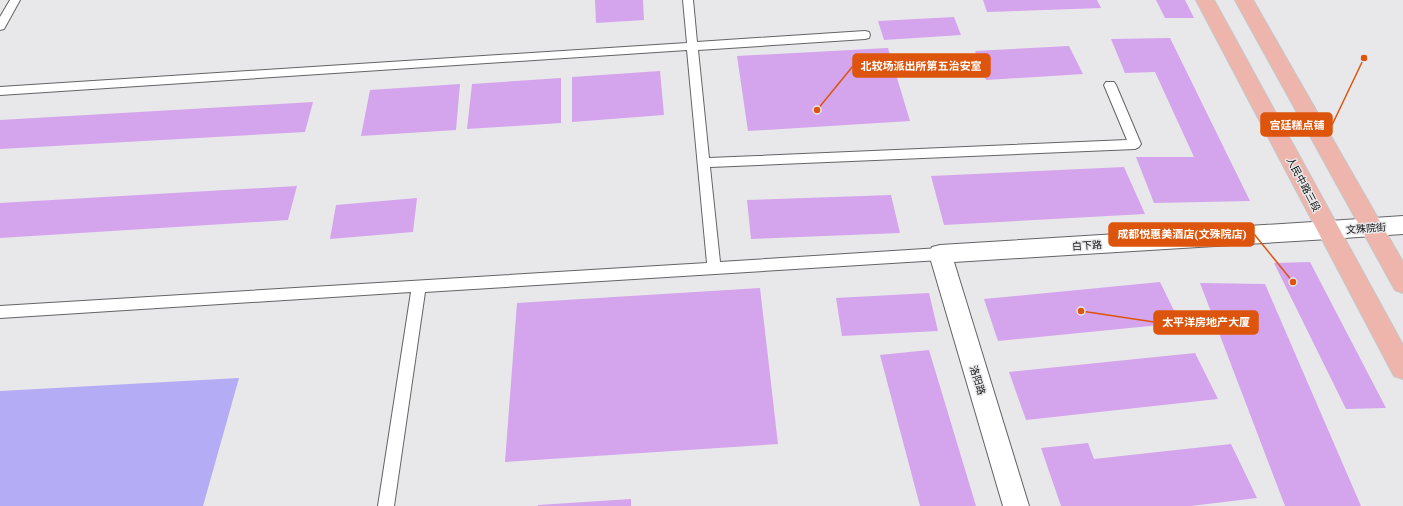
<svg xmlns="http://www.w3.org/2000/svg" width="1403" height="506" font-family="'PT Serif','Noto Sans SC',serif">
<rect width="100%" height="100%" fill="#e8e8ea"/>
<!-- green -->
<path fill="#b4adf6" d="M239,378l-36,128h-203v-115z"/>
<!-- building -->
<g fill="#d4a4ec">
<path d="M595,0h48l1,20 -48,3z"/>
<path d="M983,0h114l4,8 -114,4z"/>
<path d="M1156,0h29l9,18h-29z"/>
<path d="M954,17l7,18 -77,5 -6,-19z"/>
<path d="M1170,38l80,163 -96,2 -18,-46h58l-39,-85 -30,1 -14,-34z"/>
<path d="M1069,46l14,28 -97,6 -11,-29z"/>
<path d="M888,48l22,73 -162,10 -11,-75z"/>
<path d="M660,71l4,44 -92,7v-45z"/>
<path d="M561,78v45l-94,6 5,-45z"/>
<path d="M460,84l-4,46 -95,6 9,-46z"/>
<path d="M313,102l-8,30 -305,17v-29z"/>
<path d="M1124,167l21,47 -201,11 -13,-49z"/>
<path d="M297,186l-9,34 -288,18v-35z"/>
<path d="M891,195l9,38 -149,6 -4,-39z"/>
<path d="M417,198l-4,34 -83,7 6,-34z"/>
<path d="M1310,262l76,146 -40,1 -72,-146z"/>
<path d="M1160,282l20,41 -182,18 -14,-42z"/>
<path d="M1200,283l65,1 96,222h-76z"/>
<path d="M760,288l18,156 -273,18 12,-159z"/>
<path d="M929,293l9,38 -96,5 -6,-38z"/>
<path d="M929,350l47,156h-56l-40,-151z"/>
<path d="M1195,353l23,46 -192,21 -17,-48z"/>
<path d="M1088,443l6,16 137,-15 26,54 -66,8h-130l-20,-58z"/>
<path d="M631,499v7h-93v-1z"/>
</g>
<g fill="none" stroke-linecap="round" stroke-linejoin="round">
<!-- lane casing -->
<g stroke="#646466" stroke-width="2">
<g id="lane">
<path d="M10,0h10l-16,29 -4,1v-13z"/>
<path d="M683,0h10l4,42 168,-11 4,1 1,3 -1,3 -4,1 -167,11 11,108 418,-18 -23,-55 2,-3h8l2,3 25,59 -2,3 -4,2 -425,18 10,95 220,-14 5,2 2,4 -2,4 -5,2 -515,32 -31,214h-16l33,-214 -411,26v-12l707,-43 -20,-213 -687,45v-8l687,-44z"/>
</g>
</g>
<!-- street casing -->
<g stroke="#646466" stroke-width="2">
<path id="street" d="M1329,221l8,3 3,6 -3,6 -8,3 -375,23 75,244h-26l-74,-252 3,-7 8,-2z"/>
</g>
<!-- secondary casing -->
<g stroke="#646466" stroke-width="2">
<path id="secondary" d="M1403,216v18l-74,5 -8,-3 -3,-6 3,-6 8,-3z"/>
</g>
<!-- primary casing -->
<g stroke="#c6c6c6" stroke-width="2">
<g id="primary">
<path d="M1196,0h18l189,345v34l-9,-3z"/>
<path d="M1235,0h18l150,262v31l-8,-3z"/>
</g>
</g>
<!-- lane -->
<use href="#lane" fill="#fff" fill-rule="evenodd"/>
<!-- street -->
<use href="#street" fill="#fff" fill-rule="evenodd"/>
<!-- secondary -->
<use href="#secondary" fill="#fff" fill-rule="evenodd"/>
<!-- primary -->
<use href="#primary" fill="#eeb5ad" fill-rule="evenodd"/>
</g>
<g text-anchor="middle" stroke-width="3" stroke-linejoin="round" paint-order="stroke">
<!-- street labels -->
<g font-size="10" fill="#111112" stroke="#e8e8ea">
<text transform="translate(1304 184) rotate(62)" y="4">人民中路三段</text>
<text transform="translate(1366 228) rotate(-4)" y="4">文殊院街</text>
<text transform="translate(1087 245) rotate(-4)" y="4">白下路</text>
<text transform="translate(978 380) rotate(73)" y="4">洛阳路</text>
</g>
</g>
<!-- callouts -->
<path fill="none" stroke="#dd550c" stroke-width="1.5" d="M817 110L853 66M1364 58L1332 125M1293 282L1254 234M1081 311L1154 322"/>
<g fill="#dd550c" stroke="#e8e8ea" stroke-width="1.5">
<circle cx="817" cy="110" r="4"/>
<circle cx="1364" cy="58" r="4"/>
<circle cx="1293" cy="282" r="4"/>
<circle cx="1081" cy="311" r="4"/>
</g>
<g fill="#dd550c" stroke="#dd550c" stroke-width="1.5">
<rect x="853" y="54" width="137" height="23" rx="4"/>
<rect x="1261" y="113" width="71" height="23" rx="4"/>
<rect x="1109" y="223" width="145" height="23" rx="4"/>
<rect x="1154" y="311" width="104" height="23" rx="4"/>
</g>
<g font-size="11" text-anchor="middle" font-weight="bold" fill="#fff">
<text x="921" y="70">北较场派出所第五治安室</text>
<text x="1297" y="129">宫廷糕点铺</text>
<text x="1182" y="238">成都悦惠美酒店(文殊院店)</text>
<text x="1206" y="326">太平洋房地产大厦</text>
</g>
</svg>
